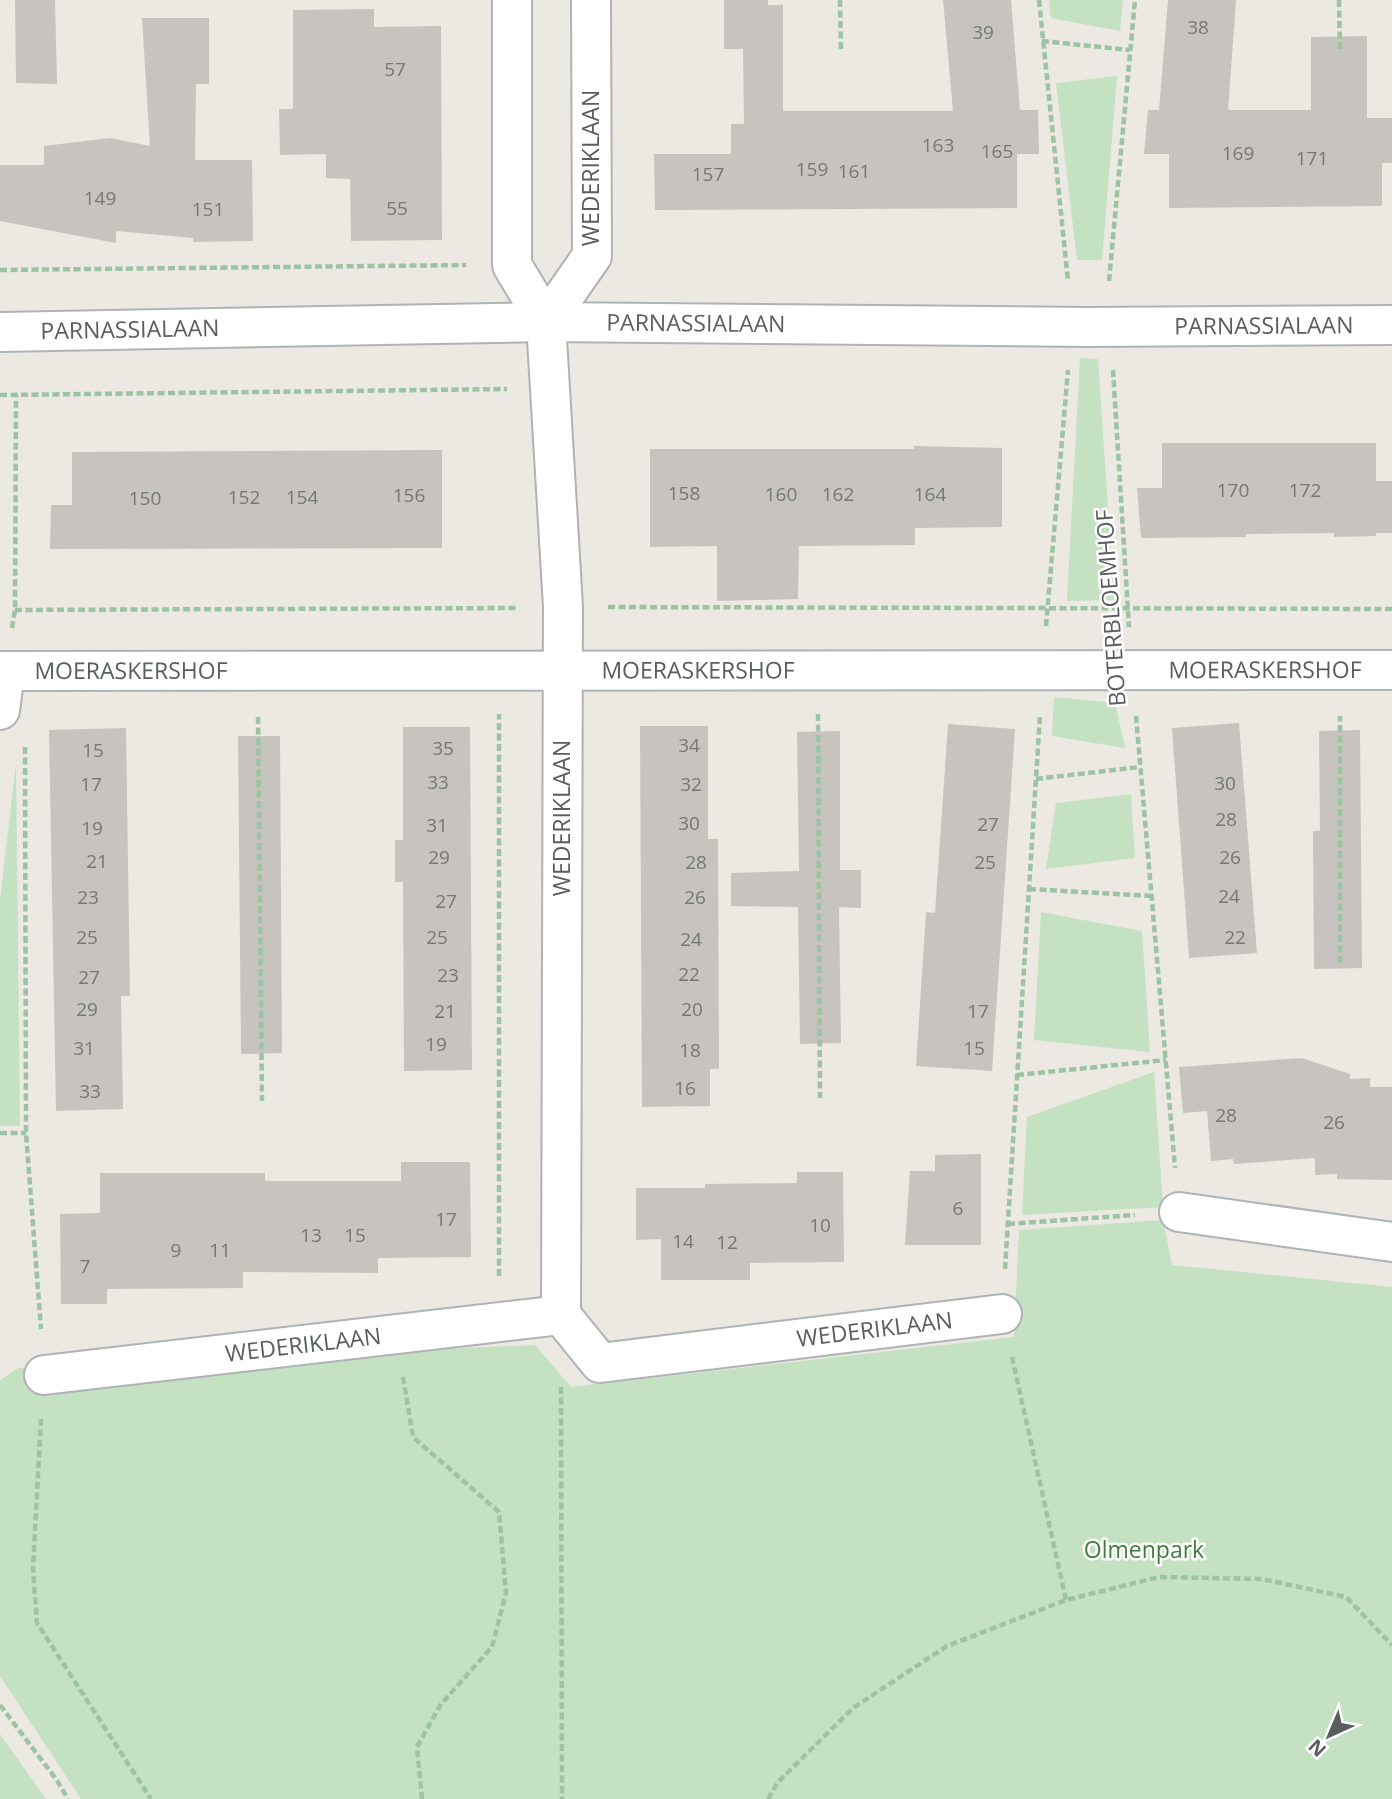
<svg xmlns="http://www.w3.org/2000/svg" width="1392" height="1799" font-family="'Open Sans',sans-serif">
<rect width="100%" height="100%" fill="#ece8e2"/>
<!-- green -->
<g fill="#c4e1c1">
<path d="M1049,0h74l-3,31 -69,-13z"/>
<path d="M1117,76l-15,184h-25l-21,-177z"/>
<path d="M1080,358l18,1 16,241 -47,1z"/>
<path d="M1054,697l61,6 10,45 -73,-12z"/>
<path d="M16,764l4,362h-20v-226z"/>
<path d="M1131,794l4,64 -89,11 10,-66z"/>
<path d="M1041,912l101,19 8,121 -116,-12z"/>
<path d="M1154,1072l9,135 -141,8 5,-98z"/>
<path d="M1163,1220l9,45 220,22v512h-1311l-81,-123v-296l19,-12 516,-23 36,42 443,-50 5,-107z"/>
<path d="M0,1734l46,65h-46z"/>
</g>
<!-- building -->
<g fill="#c7c3bf">
<path d="M15,0h40l2,84 -41,-1z"/>
<path d="M724,0h44v5h15v106h170l-10,-111h68l9,110h18l1,44h-22v54l-362,2 -1,-56h77v-30h13l-1,-75h-19z"/>
<path d="M1168,0h68l-8,110h83v-73l56,-1v82h25v45h-10v43l-213,2v-54h-25l4,-44h11z"/>
<path d="M374,9v18l67,-1 1,214 -91,1 -1,-62 -24,-1v-24l-46,1 -1,-46h14v-99z"/>
<path d="M142,18h67v66h-13l-1,76h57l1,81 -60,1v-4l-77,-7v12l-116,-22v-56h44v-19l66,-8 40,8z"/>
<path d="M1162,443h214v38h16v52h-16v3l-42,1v-4l-88,1v3l-105,1 -4,-50h25z"/>
<path d="M914,446l88,2v79l-87,1v17l-116,1 -1,53 -81,2v-55l-67,1v-98h264z"/>
<path d="M442,450v98l-392,1 1,-44h21v-53z"/>
<path d="M1239,723l18,230 -68,5 -17,-230z"/>
<path d="M948,724l67,5 -23,342 -76,-5 10,-154 9,1z"/>
<path d="M640,726h68v113h10l1,230h-9v37l-68,1z"/>
<path d="M403,727h67l2,343 -68,1 -1,-189h-8v-42h8z"/>
<path d="M126,728l4,268h-9l2,113 -67,2 -7,-381z"/>
<path d="M1360,730l2,238 -48,1 -1,-138h7l-1,-100z"/>
<path d="M840,731v139h21v38l-22,-1 2,136 -41,1 -2,-137 -67,-1v-33l68,-2 -2,-139z"/>
<path d="M238,736h42l2,317 -41,1z"/>
<path d="M1302,1058l48,16v5l20,-1v9h22v93l-55,-1v-5l-22,1v-17l-81,6 -1,-5 -22,2 -4,-50 -24,2 -4,-46z"/>
<path d="M981,1154v91h-76l5,-74h25v-16z"/>
<path d="M401,1162h69l1,95 -93,1v15l-135,-1v16l-136,1v15h-46l-1,-90 40,-1v-40h165v8h136z"/>
<path d="M797,1172h46l1,90 -94,1v17h-89v-41l-25,1v-52h69v-4l92,-1z"/>
</g>
<g fill="none" stroke-linecap="round" stroke-linejoin="round">
<!-- minor casing -->
<g stroke="#afb3b6" stroke-width="42">
<g id="minor">
<path d="M512,0v265l34,57 17,285 -2,708"/>
<path d="M546,322l46,-66 -1,-256"/>
<path id="s1" d="M0,332l546,-10 541,5 305,-2"/>
<path id="s2" d="M0,671l1392,-1"/>
<path d="M0,710l5,-38"/>
<path d="M1179,1212l213,30"/>
<path id="s3" d="M44,1375l517,-60 39,48 402,-49"/>
</g>
</g>
<!-- path -->
<g stroke="#9cc3a3" stroke-width="4.5" stroke-dasharray="7 3.5" stroke-linecap="butt">
<path d="M840,0l1,51"/>
<path d="M1039,0l29,281"/>
<path d="M1339,0l1,49"/>
<path d="M1042,41l88,9"/>
<path d="M0,270l466,-5"/>
<path d="M1109,281l26,-281"/>
<path d="M1113,370l16,257"/>
<path d="M0,395l507,-6"/>
<path d="M608,607l784,2"/>
<path d="M15,610l503,-2"/>
<path d="M1046,626l22,-256"/>
<path d="M12,628l3,-18 1,-216"/>
<path d="M818,714l2,384"/>
<path d="M1136,716l39,452"/>
<path d="M258,717l4,384"/>
<path d="M25,747l1,386 15,196"/>
<path d="M1036,779l104,-12"/>
<path d="M1029,889l122,7"/>
<path d="M1340,963v-247"/>
<path d="M1017,1075l149,-15"/>
<path d="M0,1133h26"/>
<path d="M1008,1224l127,-9"/>
<path d="M1005,1269l35,-554"/>
<path d="M499,1276v-562"/>
<path d="M1012,1357l54,243"/>
<path d="M403,1377l10,60 86,75 7,81 -14,54 -51,57 -24,43 5,52"/>
<path d="M561,1387l1,412"/>
<path d="M41,1419l-8,150 4,54 114,176"/>
<path d="M0,1705l56,74 12,20"/>
<path d="M768,1799l10,-17 75,-74 94,-62 119,-46 93,-23 103,2 84,18 46,48"/>
</g>
<!-- minor -->
<use href="#minor" stroke="#fff" stroke-width="38"/>
</g>
<g text-anchor="middle" stroke-width="5" stroke-linejoin="round" paint-order="stroke">
<!-- number labels -->
<g font-size="19" fill="#757778">
<text x="1198" y="34">38</text>
<text x="983" y="39">39</text>
<text x="395" y="76">57</text>
<text x="938" y="152">163</text>
<text x="997" y="158">165</text>
<text x="1238" y="160">169</text>
<text x="1312" y="165">171</text>
<text x="812" y="176">159</text>
<text x="854" y="178">161</text>
<text x="708" y="181">157</text>
<text x="100" y="205">149</text>
<text x="397" y="215">55</text>
<text x="208" y="216">151</text>
<text x="1233" y="497">170</text>
<text x="1305" y="497">172</text>
<text x="684" y="500">158</text>
<text x="781" y="501">160</text>
<text x="838" y="501">162</text>
<text x="930" y="501">164</text>
<text x="409" y="502">156</text>
<text x="244" y="504">152</text>
<text x="302" y="504">154</text>
<text x="145" y="505">150</text>
<text x="689" y="752">34</text>
<text x="443" y="755">35</text>
<text x="93" y="757">15</text>
<text x="438" y="789">33</text>
<text x="1225" y="790">30</text>
<text x="91" y="791">17</text>
<text x="691" y="791">32</text>
<text x="1226" y="826">28</text>
<text x="689" y="830">30</text>
<text x="988" y="831">27</text>
<text x="437" y="832">31</text>
<text x="92" y="835">19</text>
<text x="439" y="864">29</text>
<text x="1230" y="864">26</text>
<text x="97" y="868">21</text>
<text x="696" y="869">28</text>
<text x="985" y="869">25</text>
<text x="1229" y="903">24</text>
<text x="88" y="904">23</text>
<text x="695" y="904">26</text>
<text x="446" y="908">27</text>
<text x="87" y="944">25</text>
<text x="437" y="944">25</text>
<text x="1235" y="944">22</text>
<text x="691" y="946">24</text>
<text x="689" y="981">22</text>
<text x="448" y="982">23</text>
<text x="89" y="984">27</text>
<text x="87" y="1016">29</text>
<text x="692" y="1016">20</text>
<text x="445" y="1018">21</text>
<text x="978" y="1018">17</text>
<text x="436" y="1051">19</text>
<text x="84" y="1055">31</text>
<text x="974" y="1055">15</text>
<text x="690" y="1057">18</text>
<text x="685" y="1095">16</text>
<text x="90" y="1098">33</text>
<text x="1226" y="1122">28</text>
<text x="1334" y="1129">26</text>
<text x="958" y="1215">6</text>
<text x="446" y="1226">17</text>
<text x="820" y="1232">10</text>
<text x="311" y="1242">13</text>
<text x="355" y="1242">15</text>
<text x="683" y="1248">14</text>
<text x="727" y="1249">12</text>
<text x="176" y="1257">9</text>
<text x="220" y="1257">11</text>
<text x="85" y="1273">7</text>
</g>
<!-- street labels -->
<g font-size="23" fill="#5a5e61" stroke="#fff">
<text transform="translate(591 168) rotate(-90)" y="8">WEDERIKLAAN</text>
<text dy="8" stroke="none"><textPath href="#s1" startOffset="696">PARNASSIALAAN</textPath></text>
<text dy="8" stroke="none"><textPath href="#s1" startOffset="1264">PARNASSIALAAN</textPath></text>
<text dy="8" stroke="none"><textPath href="#s1" startOffset="130">PARNASSIALAAN</textPath></text>
<text transform="translate(1111 608) rotate(-94)" y="8">BOTERBLOEMHOF</text>
<text dy="8" stroke="none"><textPath href="#s2" startOffset="1265">MOERASKERSHOF</textPath></text>
<text dy="8" stroke="none"><textPath href="#s2" startOffset="698">MOERASKERSHOF</textPath></text>
<text dy="8" stroke="none"><textPath href="#s2" startOffset="131">MOERASKERSHOF</textPath></text>
<text transform="translate(562 818) rotate(-90)" y="8">WEDERIKLAAN</text>
<text dy="8" stroke="none"><textPath href="#s3" startOffset="859">WEDERIKLAAN</textPath></text>
<text dy="8" stroke="none"><textPath href="#s3" startOffset="261">WEDERIKLAAN</textPath></text>
</g>
<!-- park labels -->
<g font-size="23" fill="#407e3d" stroke="#fff">
<text x="1144" y="1558">Olmenpark</text>
</g>
</g>
<!-- north arrow -->
<g transform="translate(1329 1736) rotate(224)" stroke="#ffffff" stroke-width="5" paint-order="stroke">
<path d="M0-5L12 26L0 18L-12 26Z" fill="#5a5e61"/>
<text y="-10" font-size="19" font-weight="bold" text-anchor="middle" fill="#5a5e61">N</text>
</g>
</svg>
